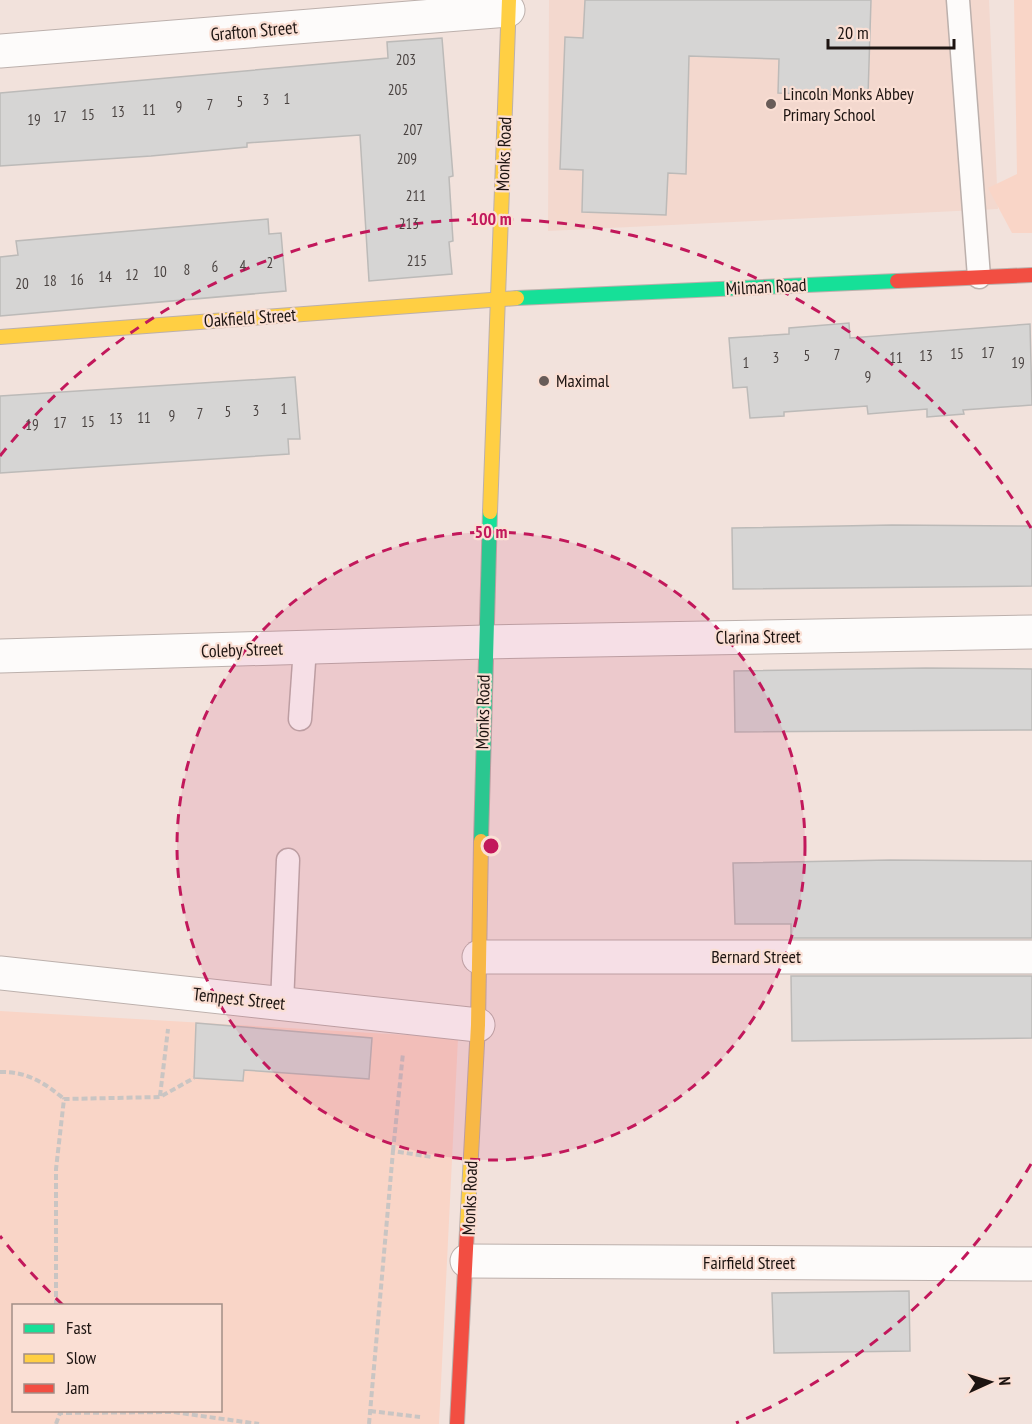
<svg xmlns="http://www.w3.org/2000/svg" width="1032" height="1424" font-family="'PT Sans Narrow',sans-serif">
<rect width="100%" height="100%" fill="#f2e2dc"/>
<!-- built -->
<path fill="#f3d8ce" d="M549,0h440l9,209 -450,22z"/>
<!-- green -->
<g fill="#f9d5c7" fill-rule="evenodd">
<path d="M1014,0h18v233h-20l-24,-45 29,-14z"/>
<path d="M0,1011l458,27 -19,386h-439zM14,1306h206v104h-206z"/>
</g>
<!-- building -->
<g fill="#d6d5d4" stroke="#bcbab8" stroke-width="1.5">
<path d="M585,0h286l-3,96 -90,-3 1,-34 -90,-3 -3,118 -18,-1 -2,42 -84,-3 1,-42 -23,-1 5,-132 18,1z"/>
<path d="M442,38l11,138 -4,1 4,64 -4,1 3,32 -83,7 -9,-146 -113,8v4l-96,9 -151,10v-73l388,-35 -1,-16z"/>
<path d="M268,219l1,15 12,-1 5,58 -286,25v-59l18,-2 -2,-14z"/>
<path d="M849,323l1,15 180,-14 2,81 -69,5 1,4 -37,3v-8l-59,5 -1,-8 -83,6v4l-34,2 -3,-31 -14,1 -4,-50 60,-4v-6z"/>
<path d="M295,377l5,62h-12l1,15 -289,19v-77z"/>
<path d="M892,525l140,1v60l-299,3 -1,-61z"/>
<path d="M926,668l106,1v61l-297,2 -1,-61z"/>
<path d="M890,860l142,1v77h-241v-14h-56l-2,-61z"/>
<path d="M791,976h241v62l-240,3z"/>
<path d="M196,1023l176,15 -3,41 -125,-9 -1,11 -49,-3z"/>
<path d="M909,1291l1,60 -136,2 -2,-60z"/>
</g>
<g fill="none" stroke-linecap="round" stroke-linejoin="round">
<!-- lane casing -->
<g stroke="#bcb0ac" stroke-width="25">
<g id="lane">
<path d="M958,0l21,277"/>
<path d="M300,719l5,-71"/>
<path d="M282,1004l6,-144"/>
</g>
</g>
<!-- street casing -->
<g stroke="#bcb0ac" stroke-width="35">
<g id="street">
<path d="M0,51l508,-41"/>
<path d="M0,656l485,-14 547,-10"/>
<path d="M479,957h553"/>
<path d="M0,973l478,52"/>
<path d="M467,1261l565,3"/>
</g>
</g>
<!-- fast casing -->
<g stroke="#bcb0ac" stroke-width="16">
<g id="fast">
<path d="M517,298l380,-17"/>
<path d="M481,841l9,-329"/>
</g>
</g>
<!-- slow casing -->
<g stroke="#bcb0ac" stroke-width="16">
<g id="slow">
<path d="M0,337l517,-39"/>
<path d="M490,512l19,-512"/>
<path d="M467,1230l11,-205 3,-184"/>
</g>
</g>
<!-- jam casing -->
<g stroke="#bcb0ac" stroke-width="16">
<g id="jam">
<path d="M897,281l135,-6"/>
<path d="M457,1424l10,-194"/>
</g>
</g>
<!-- path -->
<g stroke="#c9c5c3" stroke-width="4" stroke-dasharray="6 3" stroke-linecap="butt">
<path d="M0,1072c26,-1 45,11 64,27"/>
<path d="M160,1096l8,-67"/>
<path d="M393,1151l10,-98"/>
<path d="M56,1306v-137l8,-70 96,-2 34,-19"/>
<path d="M60,1410v3l113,-1 86,12"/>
<path d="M370,1411l50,6"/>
<path d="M56,1424l4,-11"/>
<path d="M369,1424l24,-273 39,6"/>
</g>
<!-- lane -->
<use href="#lane" stroke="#fdfbfa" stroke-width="22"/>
<!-- street -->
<use href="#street" stroke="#fdfbfa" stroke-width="33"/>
<!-- fast -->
<use href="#fast" stroke="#16e098" stroke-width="14"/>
<!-- slow -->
<use href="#slow" stroke="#ffcf43" stroke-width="14"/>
<!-- jam -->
<use href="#jam" stroke="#f24e42" stroke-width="14"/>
</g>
<!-- distance rings -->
<circle cx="491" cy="846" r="314" fill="#c2185b" fill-opacity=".12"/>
<g fill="none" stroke="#c2185b" stroke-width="3" stroke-dasharray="10 8">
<circle cx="491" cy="846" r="314"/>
<path d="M1031 1164A627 627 0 0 1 736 1423M63 1305A627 627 0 0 1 0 1236M0 456A627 627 0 0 1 1031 528"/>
</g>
<!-- markers -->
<g fill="#685c58" stroke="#fadfd4" stroke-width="2">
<circle cx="771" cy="104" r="6"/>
<circle cx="544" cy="381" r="6"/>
</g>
<g text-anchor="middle" stroke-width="4.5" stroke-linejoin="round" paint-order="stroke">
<!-- number labels -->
<g font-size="15" fill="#4b4442">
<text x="406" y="65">203</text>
<text x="398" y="95">205</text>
<text x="287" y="104">1</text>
<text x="266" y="105">3</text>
<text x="240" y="107">5</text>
<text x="210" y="110">7</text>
<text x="179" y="112">9</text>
<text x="149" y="115">11</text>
<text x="118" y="117">13</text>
<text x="88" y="120">15</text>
<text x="60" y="122">17</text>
<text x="34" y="125">19</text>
<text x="413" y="135">207</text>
<text x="407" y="164">209</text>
<text x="416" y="201">211</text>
<text x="409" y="229">213</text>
<text x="417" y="266">215</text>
<text x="270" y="268">2</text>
<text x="243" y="271">4</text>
<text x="215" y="272">6</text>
<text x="187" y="275">8</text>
<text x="160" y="277">10</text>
<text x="132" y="280">12</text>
<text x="105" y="282">14</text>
<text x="77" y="285">16</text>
<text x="50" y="286">18</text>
<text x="22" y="289">20</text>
<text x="988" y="358">17</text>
<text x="957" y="359">15</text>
<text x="837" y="360">7</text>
<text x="807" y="361">5</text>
<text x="926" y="361">13</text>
<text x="776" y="363">3</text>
<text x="896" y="363">11</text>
<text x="746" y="368">1</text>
<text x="1018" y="368">19</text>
<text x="868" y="382">9</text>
<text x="284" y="414">1</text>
<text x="256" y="416">3</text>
<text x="228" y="417">5</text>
<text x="200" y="419">7</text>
<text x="172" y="421">9</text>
<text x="144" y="423">11</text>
<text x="116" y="424">13</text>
<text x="88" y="427">15</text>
<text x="60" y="428">17</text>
<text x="32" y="430">19</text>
</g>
<!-- street labels -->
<g font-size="18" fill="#1d1411" stroke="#fadfd4">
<text transform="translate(254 31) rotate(-5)" y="6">Grafton Street</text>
<text transform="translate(504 154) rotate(-88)" y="6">Monks Road</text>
<text transform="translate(766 287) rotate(-3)" y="6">Milman Road</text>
<text transform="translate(250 318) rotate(-4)" y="6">Oakfield Street</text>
<text transform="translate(758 637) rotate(-1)" y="6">Clarina Street</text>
<text transform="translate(242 650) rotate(-2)" y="6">Coleby Street</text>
<text transform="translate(483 712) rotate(-89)" y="6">Monks Road</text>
<text x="756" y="963">Bernard Street</text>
<text transform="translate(239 999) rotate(6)" y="6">Tempest Street</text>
<text transform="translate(470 1198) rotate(-88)" y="6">Monks Road</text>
<text x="749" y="1269">Fairfield Street</text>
</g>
<!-- poi labels -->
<g font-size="18" fill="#1d1411" stroke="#fadfd4" text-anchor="start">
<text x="783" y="100">Lincoln Monks Abbey<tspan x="783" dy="21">Primary School</tspan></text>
<text x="556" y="387">Maximal</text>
</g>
</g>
<circle cx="491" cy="846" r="9" fill="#c2185b" stroke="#fadfd4" stroke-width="3"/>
<g font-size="18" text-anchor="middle" font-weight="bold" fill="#c2185b" stroke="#fadfd4" stroke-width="4.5" stroke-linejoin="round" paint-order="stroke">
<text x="491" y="225">100 m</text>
<text x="491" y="538">50 m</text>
</g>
<!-- legend -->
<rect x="12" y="1304" width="210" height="108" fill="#fadfd4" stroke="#a28e86" stroke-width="1.5"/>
<rect x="24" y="1324" width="30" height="9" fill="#16e098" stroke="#a28e86" stroke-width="1.5"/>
<text x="66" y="1334" font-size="18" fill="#1d1411">Fast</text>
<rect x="24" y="1354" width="30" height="9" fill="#ffcf43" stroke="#a28e86" stroke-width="1.5"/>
<text x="66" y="1364" font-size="18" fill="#1d1411">Slow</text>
<rect x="24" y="1384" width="30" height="9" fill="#f24e42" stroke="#a28e86" stroke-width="1.5"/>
<text x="66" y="1394" font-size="18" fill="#1d1411">Jam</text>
<!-- north arrow -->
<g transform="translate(990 1382) rotate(86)" stroke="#fadfd4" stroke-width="4.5" paint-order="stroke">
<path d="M0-4.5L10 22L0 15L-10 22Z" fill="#1d1411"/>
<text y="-9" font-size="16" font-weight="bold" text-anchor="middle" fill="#1d1411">N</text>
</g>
<!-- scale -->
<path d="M828 39v9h126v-9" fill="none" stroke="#1d1411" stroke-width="3"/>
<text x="837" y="39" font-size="18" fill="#1d1411" stroke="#fadfd4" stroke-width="4.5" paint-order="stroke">20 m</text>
</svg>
